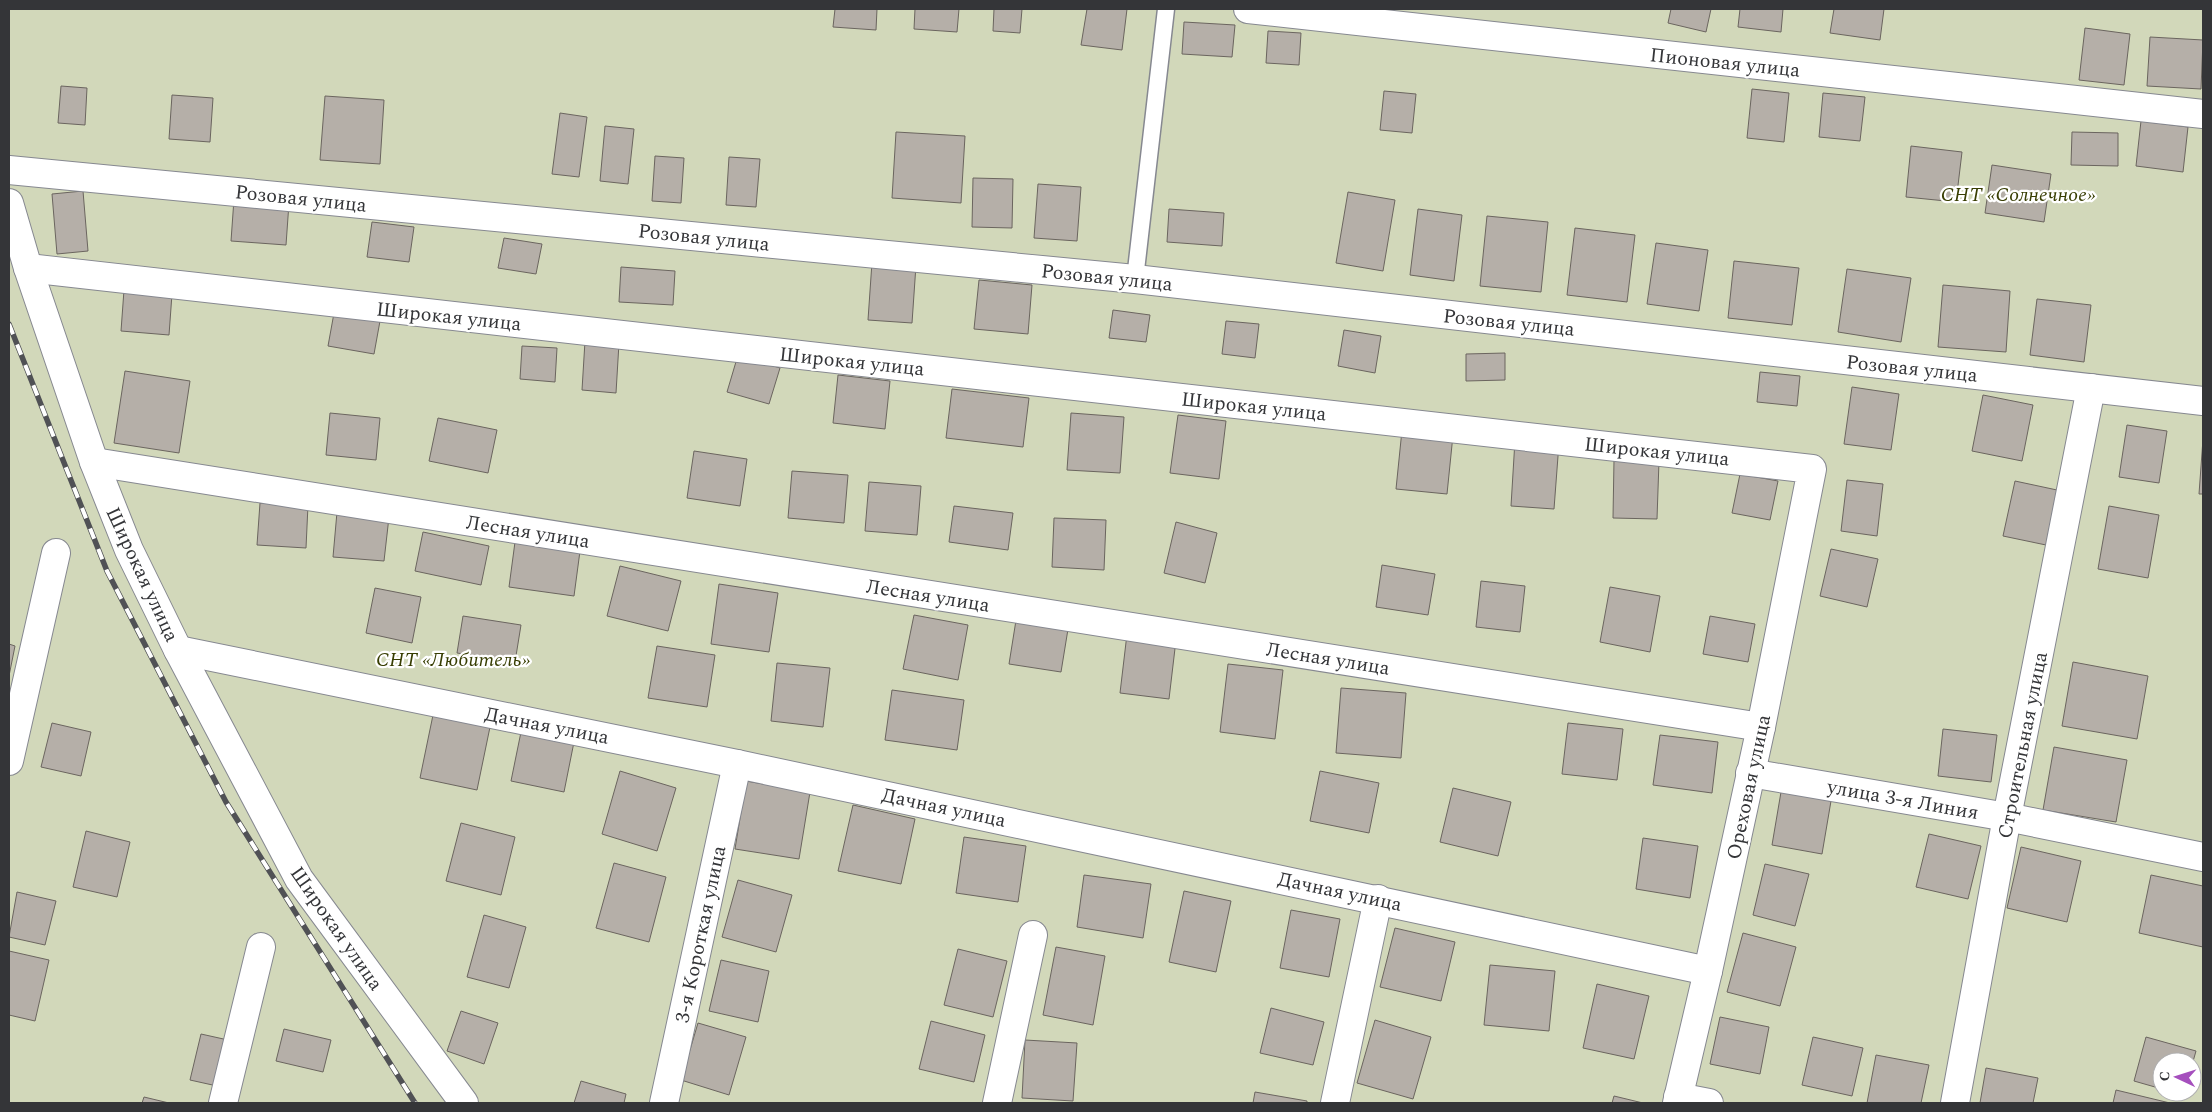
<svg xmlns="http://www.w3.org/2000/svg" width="2212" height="1112" font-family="Spectral,serif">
<rect width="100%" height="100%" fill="#edf0f8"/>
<!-- green -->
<path fill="#d2d8ba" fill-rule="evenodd" d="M9,9h2194v1094h-2194zM2162,1062h30v30h-30z"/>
<!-- building -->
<g fill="#b5afa8" stroke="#6b655f">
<path d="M835,9h42l-1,21 -43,-3z"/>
<path d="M915,9h44l-2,23 -43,-3z"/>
<path d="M994,9h28l-2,24 -27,-2z"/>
<path d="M1087,9h40l-5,41 -41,-5z"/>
<path d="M1671,9h40l-5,23 -38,-9z"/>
<path d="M1740,9h43l-2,23 -43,-5z"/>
<path d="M1834,9h50l-4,31 -50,-7z"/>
<path d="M1184,22l51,3 -3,32 -50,-3z"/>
<path d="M2085,28l45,6 -6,51 -45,-5z"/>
<path d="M1268,31l33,2 -2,32 -33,-2z"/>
<path d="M2150,37l53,3 -2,49 -54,-3z"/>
<path d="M61,86l26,2 -2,37 -27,-2z"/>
<path d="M1752,89l37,4 -5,49 -37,-4z"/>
<path d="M1384,91l32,3 -4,39 -32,-3z"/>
<path d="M1823,93l42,4 -5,44 -41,-4z"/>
<path d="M172,95l41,3 -3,44 -41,-3z"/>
<path d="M325,96l59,4 -4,64 -60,-4z"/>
<path d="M560,113l27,4 -8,60 -27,-3z"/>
<path d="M2141,121l47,6 -5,45 -47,-6z"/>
<path d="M605,126l29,3 -6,55 -28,-3z"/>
<path d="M896,132l69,4 -4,67 -69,-5z"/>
<path d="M2072,132l46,1v33l-47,-1z"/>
<path d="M1911,146l51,6 -6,50 -50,-5z"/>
<path d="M655,156l29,2 -3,45 -29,-2z"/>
<path d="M729,157l31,2 -4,48 -30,-2z"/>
<path d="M1992,165l59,9 -7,48 -59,-9z"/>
<path d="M973,178l40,1 -1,49 -40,-1z"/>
<path d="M1038,184l43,3 -4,54 -43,-3z"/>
<path d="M83,191l5,60 -31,3 -5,-60z"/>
<path d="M1348,192l47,8 -12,71 -47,-8z"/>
<path d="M234,199l55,4 -3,42 -55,-4z"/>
<path d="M1169,209l55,4 -2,33 -55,-4z"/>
<path d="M1418,209l44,6 -8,66 -44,-6z"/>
<path d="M1487,216l61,6 -7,70 -61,-6z"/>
<path d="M372,222l42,5 -5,35 -42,-5z"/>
<path d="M1575,228l60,7 -8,67 -60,-7z"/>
<path d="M504,238l38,6 -6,30 -38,-6z"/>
<path d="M1656,243l52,7 -9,61 -52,-7z"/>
<path d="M1734,261l65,7 -7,57 -64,-7z"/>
<path d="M872,262l44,3 -4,58 -44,-3z"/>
<path d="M621,267l54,4 -2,34 -54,-3z"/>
<path d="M1847,269l64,9 -10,64 -63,-10z"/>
<path d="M979,280l53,5 -4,49 -54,-5z"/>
<path d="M1943,285l67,6 -4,61 -68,-5z"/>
<path d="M124,290l48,4 -3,41 -48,-4z"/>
<path d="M2037,299l54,6 -7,57 -54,-7z"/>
<path d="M1113,310l37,5 -4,27 -37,-4z"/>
<path d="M334,313l46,8 -6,33 -46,-8z"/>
<path d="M1226,321l33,3 -4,34 -33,-4z"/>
<path d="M1344,330l37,6 -6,37 -37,-7z"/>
<path d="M585,341l34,2 -3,50 -34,-3z"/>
<path d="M522,346l35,2 -2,34 -35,-3z"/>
<path d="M1505,353v27l-39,1v-27z"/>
<path d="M738,355l42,13 -11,36 -42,-12z"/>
<path d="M125,371l65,10 -11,72 -65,-10z"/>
<path d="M1760,372l40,4 -3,30 -40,-4z"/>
<path d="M838,375l52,6 -5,48 -52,-6z"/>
<path d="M1852,387l47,7 -8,56 -47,-6z"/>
<path d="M952,389l77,9 -6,49 -77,-9z"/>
<path d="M1983,395l50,10 -11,56 -50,-10z"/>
<path d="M330,413l50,5 -4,42 -50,-5z"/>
<path d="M1071,413l53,4 -4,56 -53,-3z"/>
<path d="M1178,415l48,6 -7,58 -49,-6z"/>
<path d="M438,418l59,12 -9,43 -59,-12z"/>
<path d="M2127,425l40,6 -8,52 -40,-6z"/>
<path d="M1402,430l51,5 -6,59 -51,-5z"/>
<path d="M2203,439v55h-4z"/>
<path d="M1515,440l44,3 -5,66 -43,-3z"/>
<path d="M694,451l53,8 -7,47 -53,-8z"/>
<path d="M1614,460l45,1 -2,58 -44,-1z"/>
<path d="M792,471l56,4 -4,48 -56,-5z"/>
<path d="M1740,474l38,7 -8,39 -38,-7z"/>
<path d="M1847,480l36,4 -6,52 -36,-5z"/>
<path d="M2015,481l42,9 -11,55 -43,-9z"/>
<path d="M869,482l52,4 -4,49 -52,-4z"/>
<path d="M260,503l48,2 -2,43 -49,-3z"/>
<path d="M954,506l59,7 -5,37 -59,-8z"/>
<path d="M2109,506l50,9 -11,63 -50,-9z"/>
<path d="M337,512l52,5 -5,44 -51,-4z"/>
<path d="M1054,518l52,2 -2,50 -52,-3z"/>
<path d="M1176,522l41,11 -12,50 -41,-10z"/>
<path d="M423,532l66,14 -8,39 -66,-14z"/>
<path d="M515,542l65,9 -6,45 -65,-9z"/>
<path d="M1831,549l47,10 -11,48 -47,-11z"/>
<path d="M1382,565l53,9 -7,41 -52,-8z"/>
<path d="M620,566l61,15 -13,50 -61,-15z"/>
<path d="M1481,581l44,5 -5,46 -44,-5z"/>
<path d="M719,584l59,9 -9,59 -58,-8z"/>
<path d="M1610,587l50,9 -10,56 -50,-10z"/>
<path d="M375,588l46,9 -9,46 -46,-10z"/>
<path d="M1017,614l52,9 -8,49 -52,-8z"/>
<path d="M914,615l54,10 -10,55 -55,-11z"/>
<path d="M463,616l58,9 -6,37 -58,-9z"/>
<path d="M1710,616l45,8 -7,38 -45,-8z"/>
<path d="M1127,634l49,6 -7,59 -49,-6z"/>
<path d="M9,644l6,2 -6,30z"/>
<path d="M657,646l58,9 -8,52 -59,-9z"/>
<path d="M2073,662l75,14 -11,63 -75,-13z"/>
<path d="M777,663l53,5 -7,59 -52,-6z"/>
<path d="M1228,664l55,6 -8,69 -55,-7z"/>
<path d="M1341,688l65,5 -5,65 -65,-5z"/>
<path d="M892,690l72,10 -7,50 -72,-10z"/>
<path d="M433,715l57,12 -13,63 -57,-12z"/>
<path d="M52,723l39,9 -10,44 -40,-9z"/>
<path d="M1568,723l55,6 -6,51 -55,-6z"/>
<path d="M1943,729l54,6 -6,47 -53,-6z"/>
<path d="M521,732l53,10 -10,50 -53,-11z"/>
<path d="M1660,735l58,7 -6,51 -59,-8z"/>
<path d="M2054,747l73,13 -11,62 -73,-12z"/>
<path d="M620,771l56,17 -19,63 -55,-17z"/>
<path d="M1320,771l59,12 -10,50 -59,-12z"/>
<path d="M746,781l64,11 -11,67 -64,-10z"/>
<path d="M1453,788l58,14 -13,54 -58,-14z"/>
<path d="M1781,792l50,9 -9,53 -50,-9z"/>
<path d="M853,805l62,14 -14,65 -63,-13z"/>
<path d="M461,823l54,14 -14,58 -55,-14z"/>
<path d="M86,831l44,11 -13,55 -44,-10z"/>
<path d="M1929,834l52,12 -13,53 -52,-12z"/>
<path d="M964,837l62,9 -8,56 -62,-9z"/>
<path d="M1643,838l55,8 -8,52 -54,-9z"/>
<path d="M2021,847l60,14 -14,61 -60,-14z"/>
<path d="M614,863l52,14 -17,65 -53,-14z"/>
<path d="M1765,864l44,10 -14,52 -42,-11z"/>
<path d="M1084,875l67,9 -8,54 -66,-11z"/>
<path d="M2151,875l52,11v61l-64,-14z"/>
<path d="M738,880l54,15 -16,57 -54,-15z"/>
<path d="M1184,891l47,10 -15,71 -47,-10z"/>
<path d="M17,892l39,9 -11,44 -36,-8z"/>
<path d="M1291,910l49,9 -11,58 -49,-9z"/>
<path d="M484,915l42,12 -17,61 -42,-11z"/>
<path d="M1395,928l60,14 -14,59 -61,-14z"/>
<path d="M1743,933l53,14 -16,59 -53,-14z"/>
<path d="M1056,947l49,9 -12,69 -50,-10z"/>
<path d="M958,949l49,12 -14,56 -49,-12z"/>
<path d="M9,951l40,9 -14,61 -26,-6z"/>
<path d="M721,960l48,11 -11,51 -49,-11z"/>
<path d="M1490,965l65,6 -6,60 -65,-6z"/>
<path d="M1597,984l52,12 -15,63 -51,-11z"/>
<path d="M1271,1008l53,14 -11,43 -53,-12z"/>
<path d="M461,1011l37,12 -14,41 -37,-13z"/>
<path d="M1720,1017l49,10 -9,47 -50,-10z"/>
<path d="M1375,1020l56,17 -18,62 -56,-16z"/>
<path d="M931,1021l54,14 -11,47 -55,-13z"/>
<path d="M698,1023l48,14 -17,58 -48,-15z"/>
<path d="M284,1029l47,11 -8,32 -47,-11z"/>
<path d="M201,1034l27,6 -11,46 -27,-6z"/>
<path d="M1813,1037l50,11 -11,48 -50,-11z"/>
<path d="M2146,1037l50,14 -4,14v-3h-30v27l-28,-8z"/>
<path d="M1025,1040l52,3 -4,58 -51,-3z"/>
<path d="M1876,1055l53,10 -8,38h-54z"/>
<path d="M1986,1068l52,10 -5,25h-53z"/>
<path d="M581,1081l45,13 -2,9h-50z"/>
<path d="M2116,1090l54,13h-57z"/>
<path d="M1255,1092l52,9v2h-54z"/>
<path d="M1614,1096l29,7h-31z"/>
<path d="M144,1097l25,6h-27z"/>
</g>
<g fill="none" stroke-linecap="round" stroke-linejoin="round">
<!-- lane casing -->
<g stroke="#868890" stroke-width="19">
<path id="lane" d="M1135,279l31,-270"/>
</g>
<!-- street casing -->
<g stroke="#868890" stroke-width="30">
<g id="street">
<path d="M1248,9l955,105"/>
<path d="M9,170l1126,109 1068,122"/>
<path d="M9,203l19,65 66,194 35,88 49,100 121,229 165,224"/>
<path d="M28,268l1784,201 -51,258 -53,244 -31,132"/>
<path d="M94,462l1667,265"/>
<path d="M178,650l559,114 971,207"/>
<path d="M9,761l47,-208"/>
<path d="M1750,773l257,44 196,40"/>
<path d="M1678,1097l31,6"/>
<path d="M223,1103l38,-156"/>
<path d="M664,1103l73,-339"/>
<path d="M997,1103l36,-168"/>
<path d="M1335,1103l43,-204"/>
<path d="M1955,1103l52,-286 84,-429"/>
</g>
</g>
<!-- lane -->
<use href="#lane" stroke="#fff" stroke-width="16"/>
<!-- street -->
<use href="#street" stroke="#fff" stroke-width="28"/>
<!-- rail casing -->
<g stroke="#505155" stroke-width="5.5">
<path id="rail" d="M9,324l98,247 119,231 189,301"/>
</g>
<!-- rail -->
<use href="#rail" stroke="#fff" stroke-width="4" stroke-dasharray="11" stroke-linecap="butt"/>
</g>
<g text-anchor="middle" stroke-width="4.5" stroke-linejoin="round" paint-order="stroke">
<!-- street labels -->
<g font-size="20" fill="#343538" stroke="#fff">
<text transform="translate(1725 62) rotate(6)" y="7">Пионовая улица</text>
<text transform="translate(301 198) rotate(6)" y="7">Розовая улица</text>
<text transform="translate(704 237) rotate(6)" y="7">Розовая улица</text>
<text transform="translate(1107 277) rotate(6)" y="7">Розовая улица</text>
<text transform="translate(449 316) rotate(6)" y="7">Широкая улица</text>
<text transform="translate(1509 322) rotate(6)" y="7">Розовая улица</text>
<text transform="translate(852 361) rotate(6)" y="7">Широкая улица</text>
<text transform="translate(1912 368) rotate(6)" y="7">Розовая улица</text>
<text transform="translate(1254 406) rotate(6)" y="7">Широкая улица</text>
<text transform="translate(1657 451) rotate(6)" y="7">Широкая улица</text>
<text transform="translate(528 531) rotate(9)" y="7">Лесная улица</text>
<text transform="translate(143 574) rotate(65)" y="7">Широкая улица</text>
<text transform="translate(928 595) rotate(9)" y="7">Лесная улица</text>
<text transform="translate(1328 658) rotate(9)" y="7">Лесная улица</text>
<text transform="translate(547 725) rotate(11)" y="7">Дачная улица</text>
<text transform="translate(2022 745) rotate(-79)" y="7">Строительная улица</text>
<text transform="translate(1748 787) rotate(-78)" y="7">Ореховая улица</text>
<text transform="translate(1903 799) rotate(10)" y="7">улица 3-я Линия</text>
<text transform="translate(944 807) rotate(12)" y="7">Дачная улица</text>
<text transform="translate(1340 891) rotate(12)" y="7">Дачная улица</text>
<text transform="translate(337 928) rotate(55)" y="7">Широкая улица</text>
<text transform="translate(700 934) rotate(-78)" y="7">3-я Короткая улица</text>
</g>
<!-- park labels -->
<g font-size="20" font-style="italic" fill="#383e03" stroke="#fff">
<text x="2018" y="201">СНТ «Солнечное»</text>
<text x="453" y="666">СНТ «Любитель»</text>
</g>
</g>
<!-- border -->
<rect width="2212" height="1112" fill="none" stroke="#343538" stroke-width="20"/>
<!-- north arrow -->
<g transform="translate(2177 1077) rotate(274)"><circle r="24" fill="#ffffff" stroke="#aeaeaf"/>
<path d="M0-4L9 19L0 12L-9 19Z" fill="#a54fbd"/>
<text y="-8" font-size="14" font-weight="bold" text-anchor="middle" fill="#343538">С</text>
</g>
</svg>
